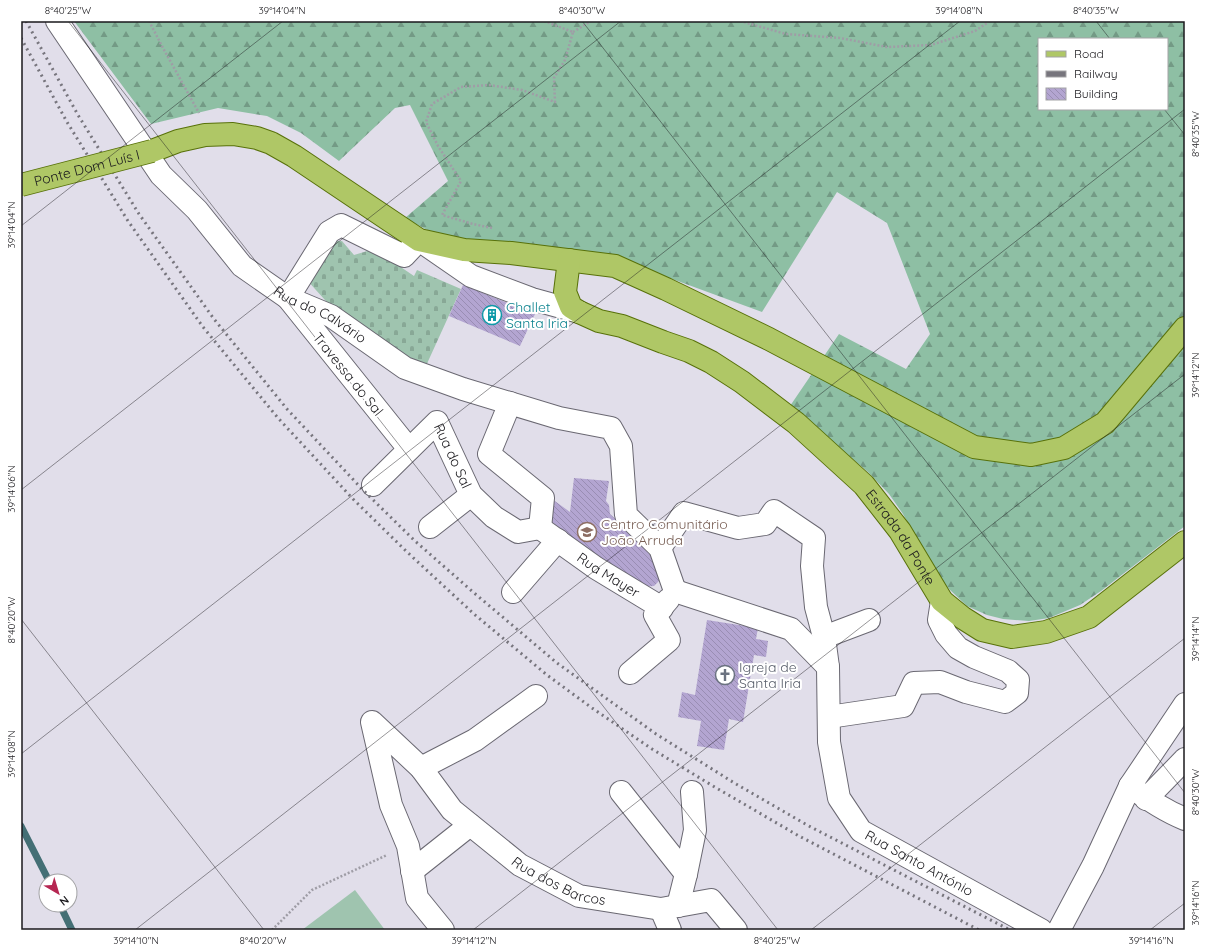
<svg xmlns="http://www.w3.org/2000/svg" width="1206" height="951" viewBox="0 0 1206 951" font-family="Quicksand,sans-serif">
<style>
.forest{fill:url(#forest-firs);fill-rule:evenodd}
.cemetery{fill:url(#cemetery-stones)}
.pitch{fill:#9fc4af}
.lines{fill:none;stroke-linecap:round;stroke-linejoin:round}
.stream{stroke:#446f75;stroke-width:7}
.building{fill:url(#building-back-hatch)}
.minor-casing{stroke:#6a6872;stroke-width:24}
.major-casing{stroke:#58710a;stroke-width:24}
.path{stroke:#9f9da6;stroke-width:2.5;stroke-dasharray:2 2;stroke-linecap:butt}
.minor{stroke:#fff;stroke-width:22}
.major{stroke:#afc766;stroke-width:22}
.rail{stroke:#77757d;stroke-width:3;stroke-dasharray:2 4;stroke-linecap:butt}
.major-bridge-casing{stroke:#58710a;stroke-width:24;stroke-linecap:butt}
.major-bridge{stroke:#afc766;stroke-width:22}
.ticks{fill:none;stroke:#1a191d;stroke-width:1;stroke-opacity:0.45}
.labels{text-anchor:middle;stroke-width:4;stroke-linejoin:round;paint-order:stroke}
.street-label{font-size:14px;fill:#1a191d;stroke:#fff}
.culture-label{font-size:14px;fill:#0d838f;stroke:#fff;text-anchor:start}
.education-label{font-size:14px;fill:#785e54;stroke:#fff;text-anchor:start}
.worship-label{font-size:14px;fill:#5b616d;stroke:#fff;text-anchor:start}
.neatline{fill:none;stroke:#1a191d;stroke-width:1.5}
.ticks-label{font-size:10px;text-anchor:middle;fill:#1a191d}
</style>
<defs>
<pattern id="forest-firs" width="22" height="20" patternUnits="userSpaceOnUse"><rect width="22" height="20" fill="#8ebfa4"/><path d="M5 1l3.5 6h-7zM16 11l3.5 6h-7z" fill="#739a85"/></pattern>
<pattern id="cemetery-stones" width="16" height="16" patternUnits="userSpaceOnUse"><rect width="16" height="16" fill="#9fc4af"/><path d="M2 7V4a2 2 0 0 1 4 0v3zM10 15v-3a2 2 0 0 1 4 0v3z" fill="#88a896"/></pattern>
<pattern id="building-back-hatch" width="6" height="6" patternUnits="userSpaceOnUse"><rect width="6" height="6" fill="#b3a5d1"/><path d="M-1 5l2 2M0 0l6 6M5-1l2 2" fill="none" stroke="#998db3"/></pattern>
</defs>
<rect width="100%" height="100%" fill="#e1deea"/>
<path class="forest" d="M74 21H1185V526L1101 591 1080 605 1049 618 1029 621 1003 619 987 615 967 606 949 589 930 564 903 514 889 494 868 472 790 406 839 334 906 369 930 334 887 223 837 192 762 312 675 280 542 248 444 239 405 218 448 181 410 105 395 108 339 161 301 133 267 116 218 108 151 124ZM1039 39H1167V109H1039Z"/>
<path class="cemetery" d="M335 241H342L354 255 374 249 414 276 417 270 461 289 425 368 343 320 306 279Z"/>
<path class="pitch" d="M355 890 385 930H302Z"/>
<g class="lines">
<path class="stream" d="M21 826 49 881
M60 905 72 930"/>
</g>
<path class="building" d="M463 285 535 314 520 346 449 316Z
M574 478 609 481 606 501 609 505 610 514 645 546 663 577 654 586 640 587 577 544 543 514 552 499 570 512Z
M707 620 758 628 756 639 768 641 766 657 754 655 743 722 729 719 724 750 697 746 701 721 678 717 682 692 695 695Z"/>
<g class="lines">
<defs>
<g id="minor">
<path id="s1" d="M57 21 161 175 197 210 242 266 288 298 331 316 405 368 463 389 559 418 611 428 621 446 626 515 660 548 675 591"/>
<path d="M510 403 489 454 543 498 540 528"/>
<path d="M409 449 288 298 329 232 341 225 404 256 419 240 471 276 532 299 579 312"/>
<path id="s2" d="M373 485 437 422 471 495 494 517 518 532 540 528"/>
<path d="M430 527 471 495"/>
<path id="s3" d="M540 528 596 568 662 608"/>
<path d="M660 548 684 513 738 528 765 524 774 511 814 538 812 566 816 607 824 637 828 667"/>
<path id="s4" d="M675 591 791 629 828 667 829 742 839 798 861 831 1041 930"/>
<path d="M513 592 558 540"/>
<path d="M824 637 869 620"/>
<path d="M630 673 669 640 655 615 668 600"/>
<path d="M829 717 903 706 914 683 940 682 966 692 1005 702 1017 693 1018 680 1008 671 974 657 958 648 946 634 939 620 942 601"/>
<path d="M421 768 475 740 536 696"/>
<path d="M1130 786C1147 799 1165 811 1185 819"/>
<path d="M621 792 686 874"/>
<path d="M1146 799 1185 759"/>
<path d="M412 871 470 825"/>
<path d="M678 906 686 874 695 830 692 792"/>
<path d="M661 909 670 930"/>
<path id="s5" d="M443 930 417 898 408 846 391 805 372 722 421 768 452 810 520 865 579 896 661 909 711 900 736 930"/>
<path d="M1059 930 1093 866 1130 786 1185 704"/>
</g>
<g id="major">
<path d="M152 151 178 141 205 135 233 134 257 138 271 143 294 156 419 240 464 250 511 253 615 266 666 289 769 339 974 447 1031 455 1064 448 1105 423 1185 328"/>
<path id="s6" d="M569 260 565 292 571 307 579 312 599 321 622 326 663 342 689 351 711 362 742 382 796 423 864 485 900 531 942 601 963 618 982 630 1012 637 1046 632 1089 617 1185 542"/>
</g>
</defs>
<use href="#minor" class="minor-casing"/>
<use href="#major" class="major-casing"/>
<path class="path" d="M149 21 163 48 199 113
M544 21 573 32
M740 21 786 34 840 38 887 47 931 45 975 31 990 21
M573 32 591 21
M492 228 473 224 442 215 461 181 438 146 426 122 432 104 461 87 489 85 522 90 555 102 554 78 565 60 573 32
M272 930 312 890 387 855"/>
<use href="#minor" class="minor"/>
<use href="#major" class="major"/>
<path class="rail" d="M26 21 78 115 139 214 214 319 287 409 363 490 415 541 473 592 557 663 656 734 736 784 807 825 1010 930
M21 38 67 122 128 221 203 327 278 418 353 499 406 551 474 614 547 675 592 708 652 749 713 786 799 836 979 930"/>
<defs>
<g id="major-bridge">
<path id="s7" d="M21 185 152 151"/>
</g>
</defs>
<use href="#major-bridge" class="major-bridge-casing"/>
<use href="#major-bridge" class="major-bridge"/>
</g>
<path class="ticks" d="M68 21 778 930M582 21 1185 793M1096 21 1110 39M1164 109 1185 135M21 226 283 21M21 490 621 21M21 619 264 930M21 754 960 21M135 930 1185 109M473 930 1185 374M811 930 1185 638M1150 930 1185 903"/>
<defs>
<symbol id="building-ring" viewBox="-11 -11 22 22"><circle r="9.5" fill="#fff" stroke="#0f9aa8" stroke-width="1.5"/><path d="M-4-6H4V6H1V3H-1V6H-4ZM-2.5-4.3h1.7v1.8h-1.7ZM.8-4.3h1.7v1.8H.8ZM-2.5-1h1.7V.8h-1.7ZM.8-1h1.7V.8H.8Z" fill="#0f9aa8"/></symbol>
<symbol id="school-ring" viewBox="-11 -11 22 22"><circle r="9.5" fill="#fff" stroke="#8d6e63" stroke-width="1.5"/><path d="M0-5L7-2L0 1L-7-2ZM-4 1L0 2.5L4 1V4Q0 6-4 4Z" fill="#8d6e63"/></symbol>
<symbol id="church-ring" viewBox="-11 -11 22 22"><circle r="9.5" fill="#fff" stroke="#6b7280" stroke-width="1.5"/><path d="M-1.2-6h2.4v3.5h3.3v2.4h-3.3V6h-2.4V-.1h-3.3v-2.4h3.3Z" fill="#6b7280"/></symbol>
</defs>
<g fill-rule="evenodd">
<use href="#building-ring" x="481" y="304" width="22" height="22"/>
<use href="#school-ring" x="576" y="521" width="22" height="22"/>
<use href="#church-ring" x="714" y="664" width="22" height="22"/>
</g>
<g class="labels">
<g class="street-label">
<text dy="5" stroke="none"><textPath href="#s7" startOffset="68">Ponte Dom Luís I</textPath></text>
<text dy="5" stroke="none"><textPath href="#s1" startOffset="400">Rua do Calvário</textPath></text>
<text transform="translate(348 374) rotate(51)" y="5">Travessa do Sal</text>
<text dy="5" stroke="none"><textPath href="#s2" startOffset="127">Rua do Sal</textPath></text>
<text dy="5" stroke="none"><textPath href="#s6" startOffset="460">Estrada da Ponte</textPath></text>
<text dy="5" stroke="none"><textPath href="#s3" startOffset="83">Rua Mayer</textPath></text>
<text dy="5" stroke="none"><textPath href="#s4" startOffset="413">Rua Santo António</textPath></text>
<text dy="5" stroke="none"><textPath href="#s5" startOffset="473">Rua dos Barcos</textPath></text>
</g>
<g class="culture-label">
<text x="506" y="312">Challet<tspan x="506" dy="16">Santa Iria</tspan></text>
</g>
<g class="education-label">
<text x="601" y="529">Centro Comunitário<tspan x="601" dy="16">João Arruda</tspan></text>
</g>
<g class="worship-label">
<text x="739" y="672">Igreja de<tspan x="739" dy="16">Santa Iria</tspan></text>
</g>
</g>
<rect width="1206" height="951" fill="none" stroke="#ffffff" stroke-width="44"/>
<rect x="1038" y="38" width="130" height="72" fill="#ffffff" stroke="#a3a3a5"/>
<rect x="1046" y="51" width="20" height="6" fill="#afc766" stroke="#a3a3a5"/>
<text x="1074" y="58" font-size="12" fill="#1a191d">Road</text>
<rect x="1046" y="71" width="20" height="6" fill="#77757d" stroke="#a3a3a5"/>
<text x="1074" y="78" font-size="12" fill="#1a191d">Railway</text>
<rect x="1046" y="88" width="20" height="12" fill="url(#building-back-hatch)" stroke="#a3a3a5"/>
<text x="1074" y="98" font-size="12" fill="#1a191d">Building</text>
<g transform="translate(58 893) rotate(142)"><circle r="19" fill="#ffffff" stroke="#a3a3a5"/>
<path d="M0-3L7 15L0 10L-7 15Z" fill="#b62652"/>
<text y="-6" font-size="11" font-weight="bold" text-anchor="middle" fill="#1a191d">N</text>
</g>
<rect x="22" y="22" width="1162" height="907" class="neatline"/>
<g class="ticks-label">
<text x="68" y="14">8°40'25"W</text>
<text x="282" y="14">39°14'04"N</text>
<text x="582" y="14">8°40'30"W</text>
<text x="959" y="14">39°14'08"N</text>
<text x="1096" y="14">8°40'35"W</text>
<text transform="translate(1195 134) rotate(-90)" y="4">8°40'35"W</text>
<text transform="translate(11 225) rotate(-90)" y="4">39°14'04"N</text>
<text transform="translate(1195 375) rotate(-90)" y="4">39°14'12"N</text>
<text transform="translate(11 489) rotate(-90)" y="4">39°14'06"N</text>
<text transform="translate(11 620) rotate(-90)" y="4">8°40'20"W</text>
<text transform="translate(1195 639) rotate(-90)" y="4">39°14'14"N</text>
<text transform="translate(11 754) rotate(-90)" y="4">39°14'08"N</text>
<text transform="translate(1195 792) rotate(-90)" y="4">8°40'30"W</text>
<text transform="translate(1195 903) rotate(-90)" y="4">39°14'16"N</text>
<text x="136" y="944">39°14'10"N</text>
<text x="263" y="944">8°40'20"W</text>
<text x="474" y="944">39°14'12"N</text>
<text x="777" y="944">8°40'25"W</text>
<text x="1151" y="944">39°14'16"N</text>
</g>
</svg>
